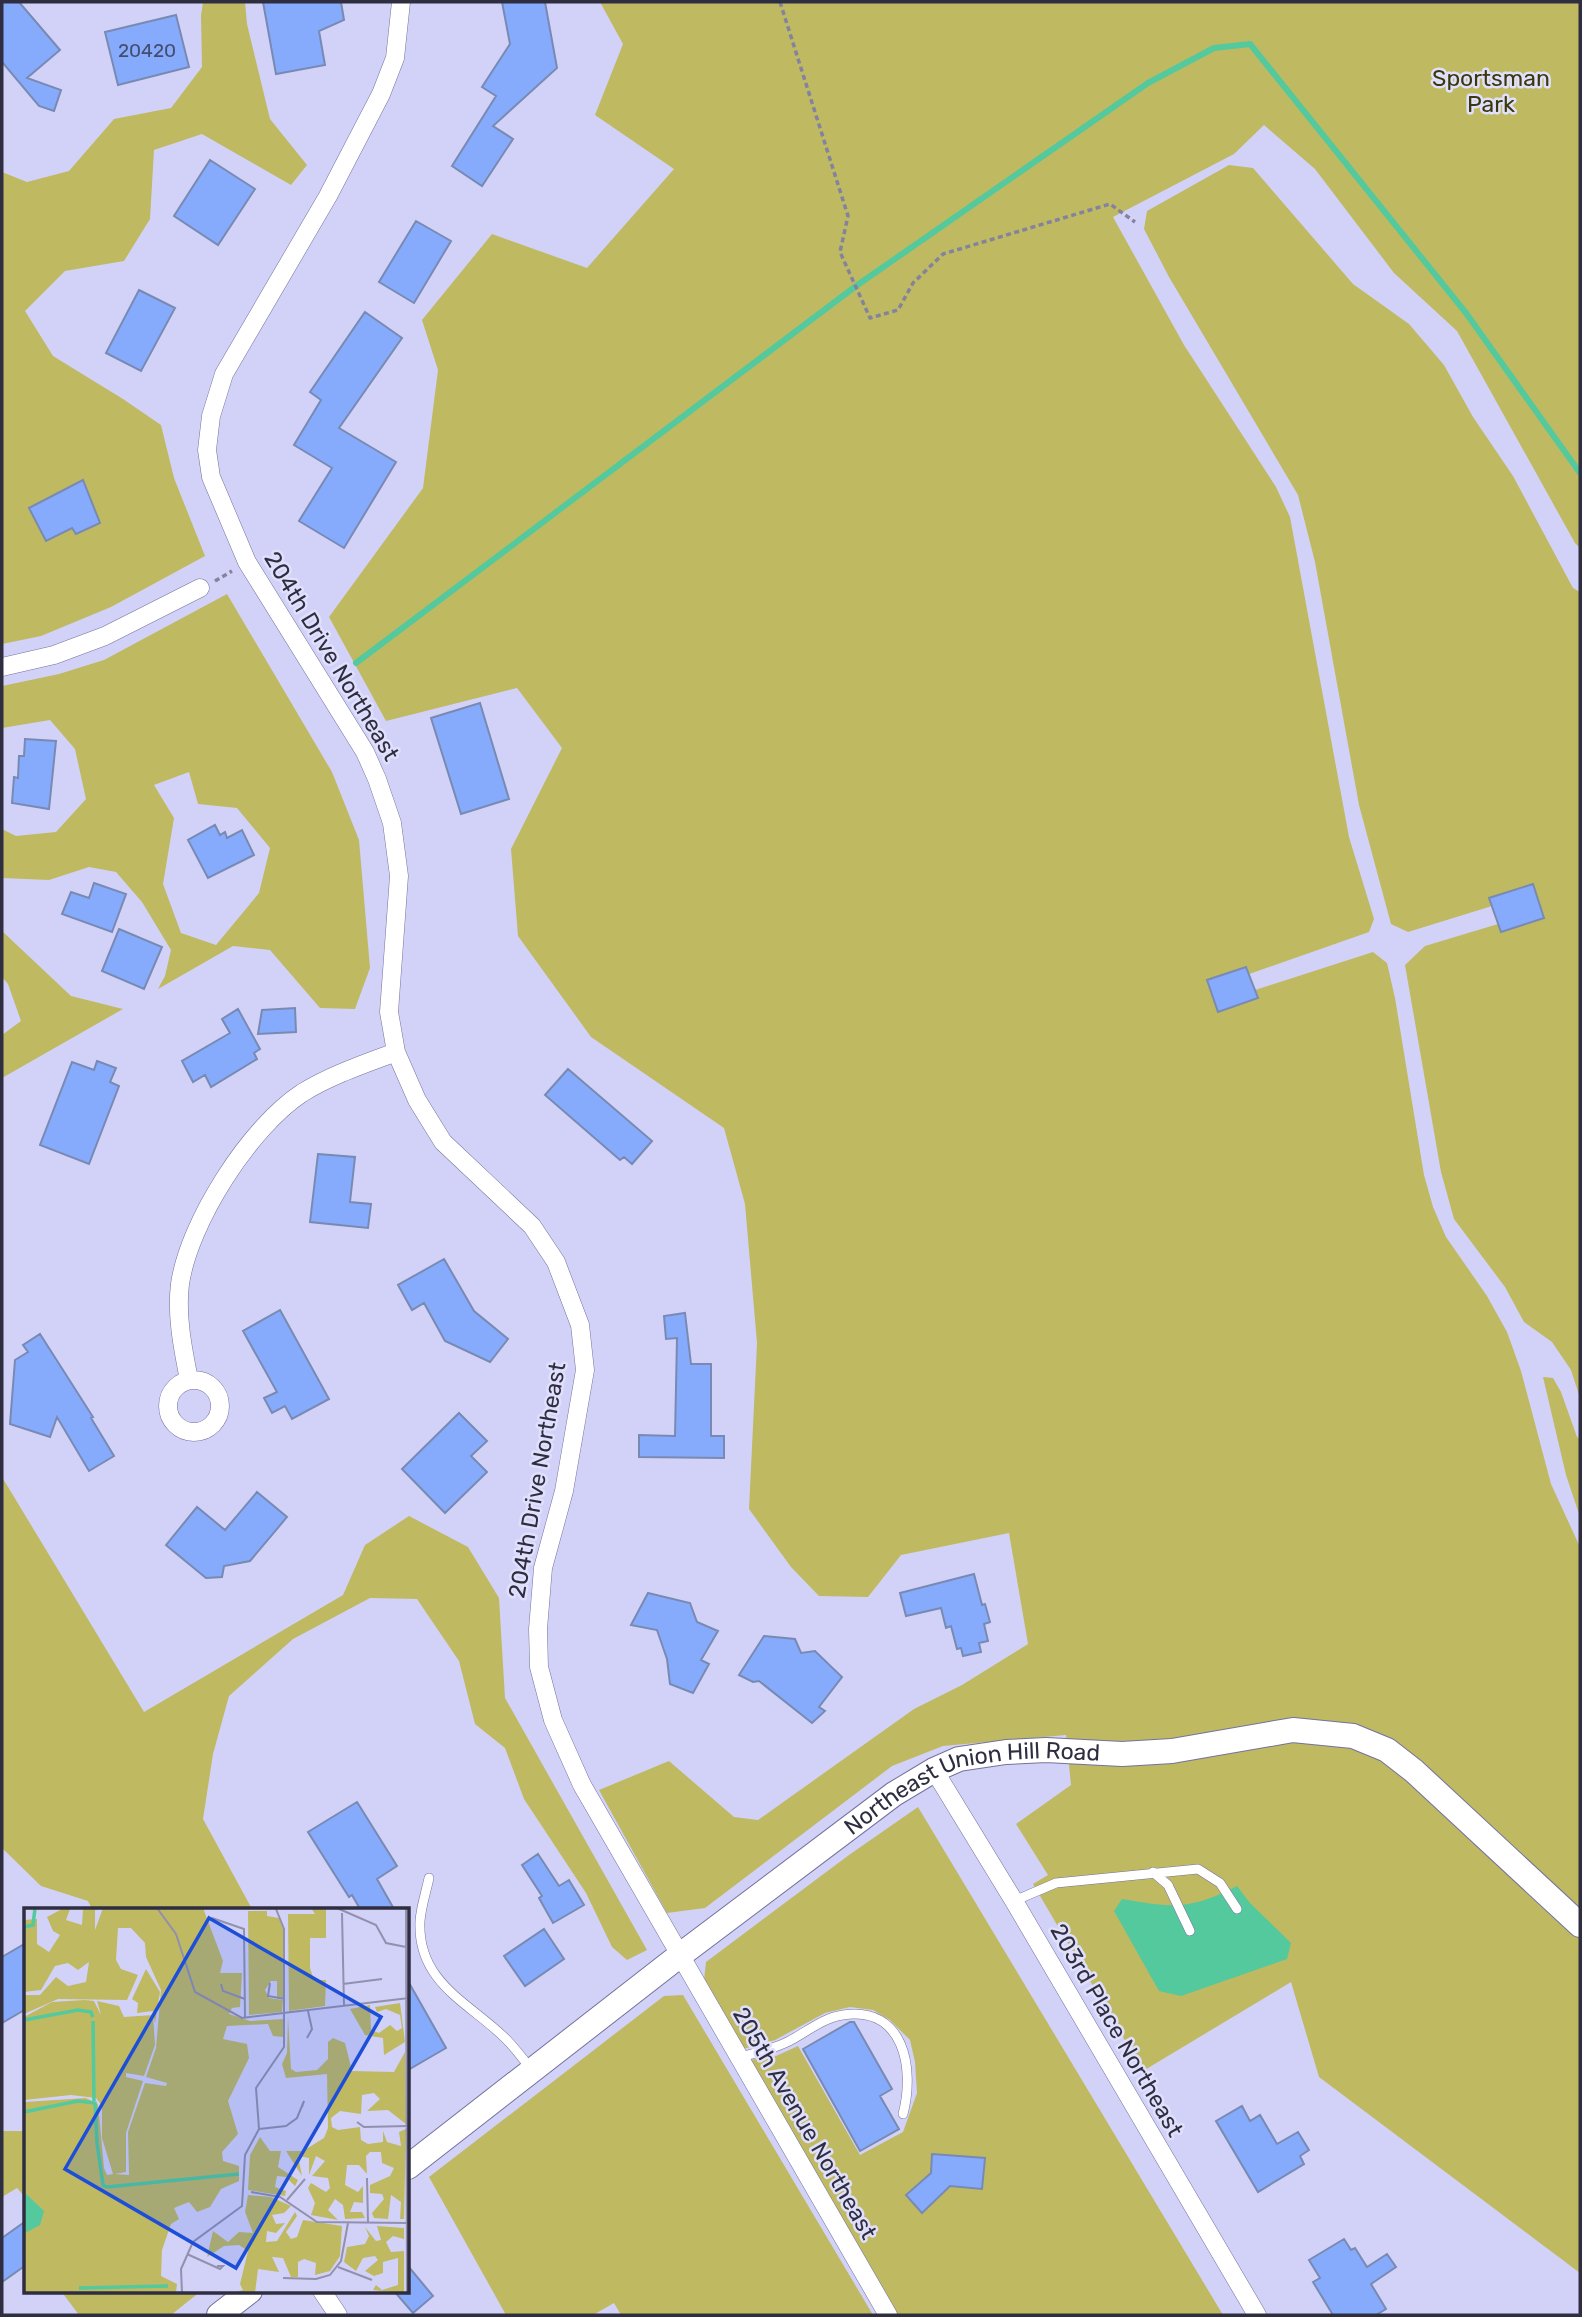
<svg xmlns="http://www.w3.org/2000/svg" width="1582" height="2317" viewBox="0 0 1582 2317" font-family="Rubik,sans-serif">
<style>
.green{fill:#bfb962;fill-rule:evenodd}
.water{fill:#53c99d}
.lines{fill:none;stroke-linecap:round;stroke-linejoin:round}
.stream{stroke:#53c99d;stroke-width:6}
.building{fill:#87abfc;stroke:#788ab3;stroke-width:2}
.lane-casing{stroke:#74729d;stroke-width:10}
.street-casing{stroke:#74729d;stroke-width:19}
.secondary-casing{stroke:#74729d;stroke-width:26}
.path{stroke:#83839f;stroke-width:3.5;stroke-dasharray:5 3.5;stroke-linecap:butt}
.lane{stroke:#fff;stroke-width:9}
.street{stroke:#fff;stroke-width:18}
.secondary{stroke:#fff;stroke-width:24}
.labels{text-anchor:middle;stroke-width:5;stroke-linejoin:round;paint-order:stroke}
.number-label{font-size:19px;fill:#454d6f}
.park-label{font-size:23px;fill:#3a370a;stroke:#e0e0fd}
.street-label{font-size:23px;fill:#2f2e40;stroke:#e0e0fd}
.inset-river{fill:none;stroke:#53c99d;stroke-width:3.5}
.inset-road{fill:none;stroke:#9190ae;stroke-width:2}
.view{fill:#1d4ed8;fill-opacity:0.15;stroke:#1d4ed8;stroke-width:3.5}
.inset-edge{fill:none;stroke:#2f2e40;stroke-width:3.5}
</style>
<rect width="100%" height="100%" fill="#d2d2f8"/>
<path class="green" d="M203 2H245L247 24 270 119 307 165 291 185 202 134 154 150 150 219 124 261 65 271 25 311 53 356 123 399 161 425 174 478 205 556 111 607 41 636 2 644V172L27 182 69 171 114 119 171 108 202 67 201 16Z
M600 2H1580V548L1575 543 1457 331 1394 273 1315 169 1264 125 1234 154 1113 217 1184 345 1276 487 1290 517 1349 837 1374 919 1369 932 1249 974 1246 967 1208 980 1255 990 1373 952 1387 963 1395 998 1424 1175 1433 1207 1446 1237 1487 1296 1507 1332 1521 1371 1551 1484 1580 1547V2273L1319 2077 1291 1982 1143 2071 1033 1884 1048 1875 1016 1824 1071 1785 1066 1735 943 1746 892 1766 705 1908 667 1913 599 1790 669 1761 734 1817 758 1820 914 1709 962 1685 1028 1644 1009 1533 901 1555 868 1597 819 1596 791 1567 749 1509 757 1343 745 1204 724 1128 591 1037 518 936 511 849 562 748 517 688 386 721 329 617 423 488 438 370 422 320 492 234 587 268 674 169 595 115 623 44Z
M1229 165 1253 168 1353 284 1409 324 1444 365 1473 417 1513 476 1573 588 1580 592V1398L1571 1370 1552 1342 1524 1322 1505 1287 1454 1219 1441 1172 1405 965 1425 946 1498 924 1501 932 1533 884 1490 898 1492 906 1408 932 1391 924 1359 805 1315 562 1298 495 1169 277 1144 229 1147 211Z
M227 594 332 772 359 840 370 968 355 1009 320 1008 270 950 233 946 158 989 165 976 171 950 142 902 116 872 89 867 49 880 2 878V829L16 836 56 832 86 799 75 749 50 720 2 728V686L59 674 104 660ZM189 772 198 804 237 808 270 848 259 893 216 945 181 933 163 884 174 818 154 785Z
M2 931 71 996 123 1009 2 1078V1035L21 1021 8 984 2 977Z
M1543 1377 1553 1378 1561 1392 1577 1437 1580 1439V1517L1566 1475Z
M2 1477 144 1712 343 1595 365 1545 409 1516 468 1547 499 1598 505 1698 647 1950 627 1960 612 1947 586 1893 524 1799 505 1748 475 1724 459 1661 417 1599 370 1598 293 1639 229 1696 213 1754 203 1819 252 1909H92L88 1901 41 1886 2 1848Z
M918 1807 1223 2315H897L750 2060 776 2056 798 2046 860 2155 903 2132 917 2093 915 2062 910 2040 890 2020 873 2010 850 2007 825 2013 775 2040 743 2049 704 1980 706 1962 849 1855Z
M683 1995 873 2315H621L614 2303 593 2315H506L429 2177 664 1996Z
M2 2131H26V2198L17 2188 2 2197Z
M61 2291H201L171 2315H79Z"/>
<path class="water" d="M1237 1886 1250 1903 1291 1943 1287 1959 1181 1996 1159 1991 1114 1911 1122 1899C1173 1908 1190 1910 1237 1886Z"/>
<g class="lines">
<path class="stream" d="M356 663 856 286 1148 83 1214 48 1250 44 1466 313 1580 473"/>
</g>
<path class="building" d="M2 2H19L60 50 27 78 61 90 54 111 39 106 2 62Z
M263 2H341L344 20 319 31 325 65 276 74Z
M502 2H545L557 68 493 126 513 139 482 186 452 166 496 96 482 87 510 44Z
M176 15 189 67 118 85 105 32Z
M210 160 255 189 218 245 174 216Z
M416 221 451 241 414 303 379 282Z
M139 290 175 308 141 371 106 353Z
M365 312 402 338 339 428 396 462 344 548 299 521 332 468 294 445 321 400 310 392Z
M83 480 100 523 76 534 72 528 46 541 29 508Z
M480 703 509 799 461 814 431 718Z
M25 739 56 741 49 809 12 803 14 777 18 778 19 756H24Z
M215 825 220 835 225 832 227 838 242 830 254 855 208 878 188 840Z
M94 883 126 894 112 932 62 914 71 892 89 898Z
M1533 884 1544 918 1501 932 1489 898Z
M119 929 162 947 144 989 102 971Z
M1246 967 1258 998 1218 1012 1207 980Z
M295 1008 296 1032 258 1034 262 1010Z
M238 1009 260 1049 254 1053 257 1059 211 1087 205 1075 193 1082 182 1061 230 1033 222 1019Z
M97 1061 116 1068 110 1082 119 1086 89 1164 40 1145 72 1062 94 1070Z
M568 1069 652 1141 632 1164 624 1157 620 1160 545 1095Z
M318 1154 355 1157 350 1202 371 1204 368 1228 310 1222Z
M444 1259 474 1311 508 1339 490 1362 445 1341 424 1303 412 1310 398 1285Z
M280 1310 329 1399 292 1419 285 1406 272 1413 264 1398 277 1392 243 1331Z
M685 1313 691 1364H711V1436H724V1458L639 1457V1435L675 1436 677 1338 666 1339 664 1316Z
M40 1334 93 1417 91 1418 114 1456 89 1471 57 1417 50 1437 10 1424 15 1360 28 1352 23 1345Z
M459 1413 487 1441 471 1456 487 1472 445 1513 402 1469Z
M257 1492 287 1517 250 1561 224 1566 222 1577 206 1578 166 1545 197 1507 225 1530Z
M974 1574 982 1605 985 1604 990 1622 984 1624 988 1641 979 1643 981 1652 963 1656 961 1648 957 1649 951 1626 946 1628 941 1608 906 1616 900 1593Z
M648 1593 690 1603 697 1622 718 1631 701 1660 709 1664 693 1693 670 1684 667 1659 657 1630 631 1625Z
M764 1636 795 1639 801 1653 815 1651 842 1677 819 1707 825 1711 812 1723 759 1681 753 1682 739 1675Z
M357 1802 397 1866 377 1879 394 1909H360L352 1895 349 1897 308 1832Z
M538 1854 559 1886 569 1880 584 1905 553 1923 539 1898 542 1896 522 1865Z
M544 1929 564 1959 525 1986 504 1956Z
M26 1943V2009L2 2023V1957Z
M408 1981 446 2048 408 2070Z
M850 2022H854L892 2089 880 2096 899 2129 860 2151 803 2049Z
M1242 2106 1250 2121 1260 2115 1277 2144 1298 2132 1309 2150 1300 2156 1304 2164 1258 2192 1216 2121Z
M932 2154 985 2158 982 2189 950 2186 922 2213 906 2195 931 2173Z
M26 2221V2265L2 2282V2238Z
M1344 2239 1351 2250 1355 2248 1367 2267 1387 2254 1396 2267 1371 2284 1386 2309 1376 2315H1333L1313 2282 1320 2278 1309 2260Z
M408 2266 433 2296 413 2313 394 2291H408Z"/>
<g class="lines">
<defs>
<path id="lane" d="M1153 1872 1168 1885 1190 1931
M429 1878C426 1892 421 1907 420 1921 417 1983 470 2003 506 2039 515 2048 523 2059 531 2069
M1014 1901 1056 1883 1198 1869 1220 1883 1237 1909
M738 2058C753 2053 770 2050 785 2043 805 2034 821 2018 843 2015 904 2006 915 2068 903 2114"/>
<path id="street" d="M401 2 395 58 381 94 328 196 224 374 211 416 207 450 211 477 247 562 365 752 377 779 392 823 399 876 389 1012 396 1052 417 1100 443 1142 532 1226 556 1262 580 1325 585 1370 564 1491 543 1568 538 1629 539 1667 553 1720 582 1785 888 2315
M2 667 54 655 105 636 200 588
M189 1380C183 1349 176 1316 180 1284 189 1222 250 1127 302 1093 331 1075 364 1064 396 1052
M168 1406a26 26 0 1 1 52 0a26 26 0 1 1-52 0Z
M934 1770 1014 1901 1257 2315
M322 2291 338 2315"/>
<g id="secondary">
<path id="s1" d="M408 2167 679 1956 894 1794 934 1770 959 1759 1006 1752 1046 1750 1122 1754 1172 1751 1293 1730 1353 1736 1387 1750 1414 1771 1580 1925"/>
<path d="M219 2315 250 2291"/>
</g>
</defs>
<use href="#lane" class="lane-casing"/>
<use href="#street" class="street-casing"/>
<use href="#secondary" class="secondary-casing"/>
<path class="path" d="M780 2 848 216 840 252 870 318 898 310 913 283 943 254 1110 204 1135 222
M215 581 232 571"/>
<use href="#lane" class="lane"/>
<use href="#street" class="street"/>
<use href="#secondary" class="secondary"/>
</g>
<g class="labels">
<g class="number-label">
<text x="147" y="57">20420</text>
</g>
<g class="park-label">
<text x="1491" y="86">Sportsman<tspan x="1491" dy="26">Park</tspan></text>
</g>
<g class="street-label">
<text transform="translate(332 656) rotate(59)" y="8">204th Drive Northeast</text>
<text transform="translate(537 1480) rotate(-80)" y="8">204th Drive Northeast</text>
<text dy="8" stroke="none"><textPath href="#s1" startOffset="691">Northeast Union Hill Road</textPath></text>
<text transform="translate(1117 2030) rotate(60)" y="8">203rd Place Northeast</text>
<text transform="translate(805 2123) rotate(60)" y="8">205th Avenue Northeast</text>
</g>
</g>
<g transform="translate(24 1908)">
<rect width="385" height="385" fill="#d2d2f8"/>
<path d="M40 0 46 1 42 12 58 17 59 0H77L71 2V22L79 0H179L199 53 196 65H218L216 99 208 100 205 106 226 113 259 111V129L249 128 244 116 203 118 199 131 223 136 225 150 204 193 214 226 198 244 199 253 215 258V273L197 281 186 299 173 304 165 294 150 300 155 311 147 316 138 342 137 368 153 376 152 384 0 385 1 194 62 190 74 196 80 260 83 267 89 266 78 230V198L72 190 47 187 0 192V109L28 94 61 92 70 93 77 107 73 93 95 98 100 109 129 107 131 137 120 168 102 165V169L119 173 102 225V264L91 266 105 267 104 224 121 175 142 178 143 175 122 169 132 140 137 82 122 49 121 35 107 20H94L92 52 97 61 114 67 103 92 34 91 0 106V87H16L32 69 44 78 62 74 65 54 54 62 44 55 31 58 17 82 0 84V12L13 11V36L25 44 36 27 29 23 23 9ZM287 0 302 1V30H286V60L290 72H302L301 98 265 103 264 6H291ZM224 3H243V8L255 10 259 21V90L253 89V73H247L241 82 245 90 259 92 258 104 225 107ZM122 61 136 84 131 115 129 103 113 105 114 95 108 91ZM376 95 381 134 360 147 359 130 341 127 326 101 346 97 347 122 355 125 366 117 373 123 378 120 376 107 362 101 353 104 351 99ZM264 109 267 161 272 164 293 162 304 151V134L309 130 321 135 328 163 370 164 381 144 382 216 364 202 343 203 356 191 350 185 338 187 337 206 316 203 307 210 308 219 314 222 336 219 337 232 344 236 359 234V223L363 234 377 238 375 224 382 221 380 311H376L377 294 367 287 364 311 350 310 348 305 360 291 358 286 346 285V277L366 268 370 260 358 255 357 244H346L342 248 343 266 335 257H323L321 277 334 284 339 278V295L330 294 326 304H338L341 310 321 311 319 297 311 291 304 302 314 312 287 307 291 295 284 280 287 275 302 284 306 280 304 270 288 268 301 253 292 248 285 267V250L274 248 278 268 262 243H279L300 230 304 220 303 166 262 170 258 156 263 145ZM236 229 246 243H257L254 259 274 272 271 278 262 269 253 268 251 279 262 283 261 288 224 282 226 247ZM224 287 247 289 267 298 260 305 248 307 252 316 261 315 252 325 243 323 242 334 253 333 271 304 273 308 262 324 267 331 273 329 279 312 318 318 316 348 306 363 291 367 292 355 280 351 274 354V369H267L259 350 248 349 255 364 234 361 231 385H207L219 382 216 376 224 343 215 337 200 338 183 349 189 323 204 334 215 324 229 325 221 304ZM353 318 380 320V331L369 328 362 334 367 344 380 343V385L349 382 352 377 358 382 374 377V350L359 354V365L350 368 341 363 354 352 351 348 339 350 332 363 320 354 323 339 341 336 345 328 341 319 352 333 357 332Z" fill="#bfb962"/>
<path d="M0 284 20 303 16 317 1 325Z" fill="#53c99d"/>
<path class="inset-river" d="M0 19 9 17 11 0M0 112 54 102 67 104 69 109M69 113 70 193M0 204 54 193 71 195 73 235 79 277 83 279 215 266M55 380 144 378"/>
<path class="inset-road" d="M133 0 152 26 171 84 218 110 385 90M313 0 352 17 362 35 382 39M382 0 383 385M318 5 320 98M188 10 220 21 221 110M246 75 244 88 261 91M197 76 199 83 221 91M319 76 358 71M283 130 288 121 284 103M333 214 340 219 384 218M235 221 262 218 273 210 280 193 278 199M343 270 344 315M227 284 256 289 293 314 384 315M263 292 281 271M163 346 196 361 199 358H193M314 359 348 372M259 370 292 371 306 367 317 353 324 315M158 385 157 361 169 334 218 298 221 247 235 221 232 180 260 139V21L252 1"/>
<path class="view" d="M185 10 357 109 212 360 41 261Z"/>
<rect width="385" height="385" class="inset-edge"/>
</g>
<rect width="1582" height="2317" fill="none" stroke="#2f2e40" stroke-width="7"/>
</svg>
